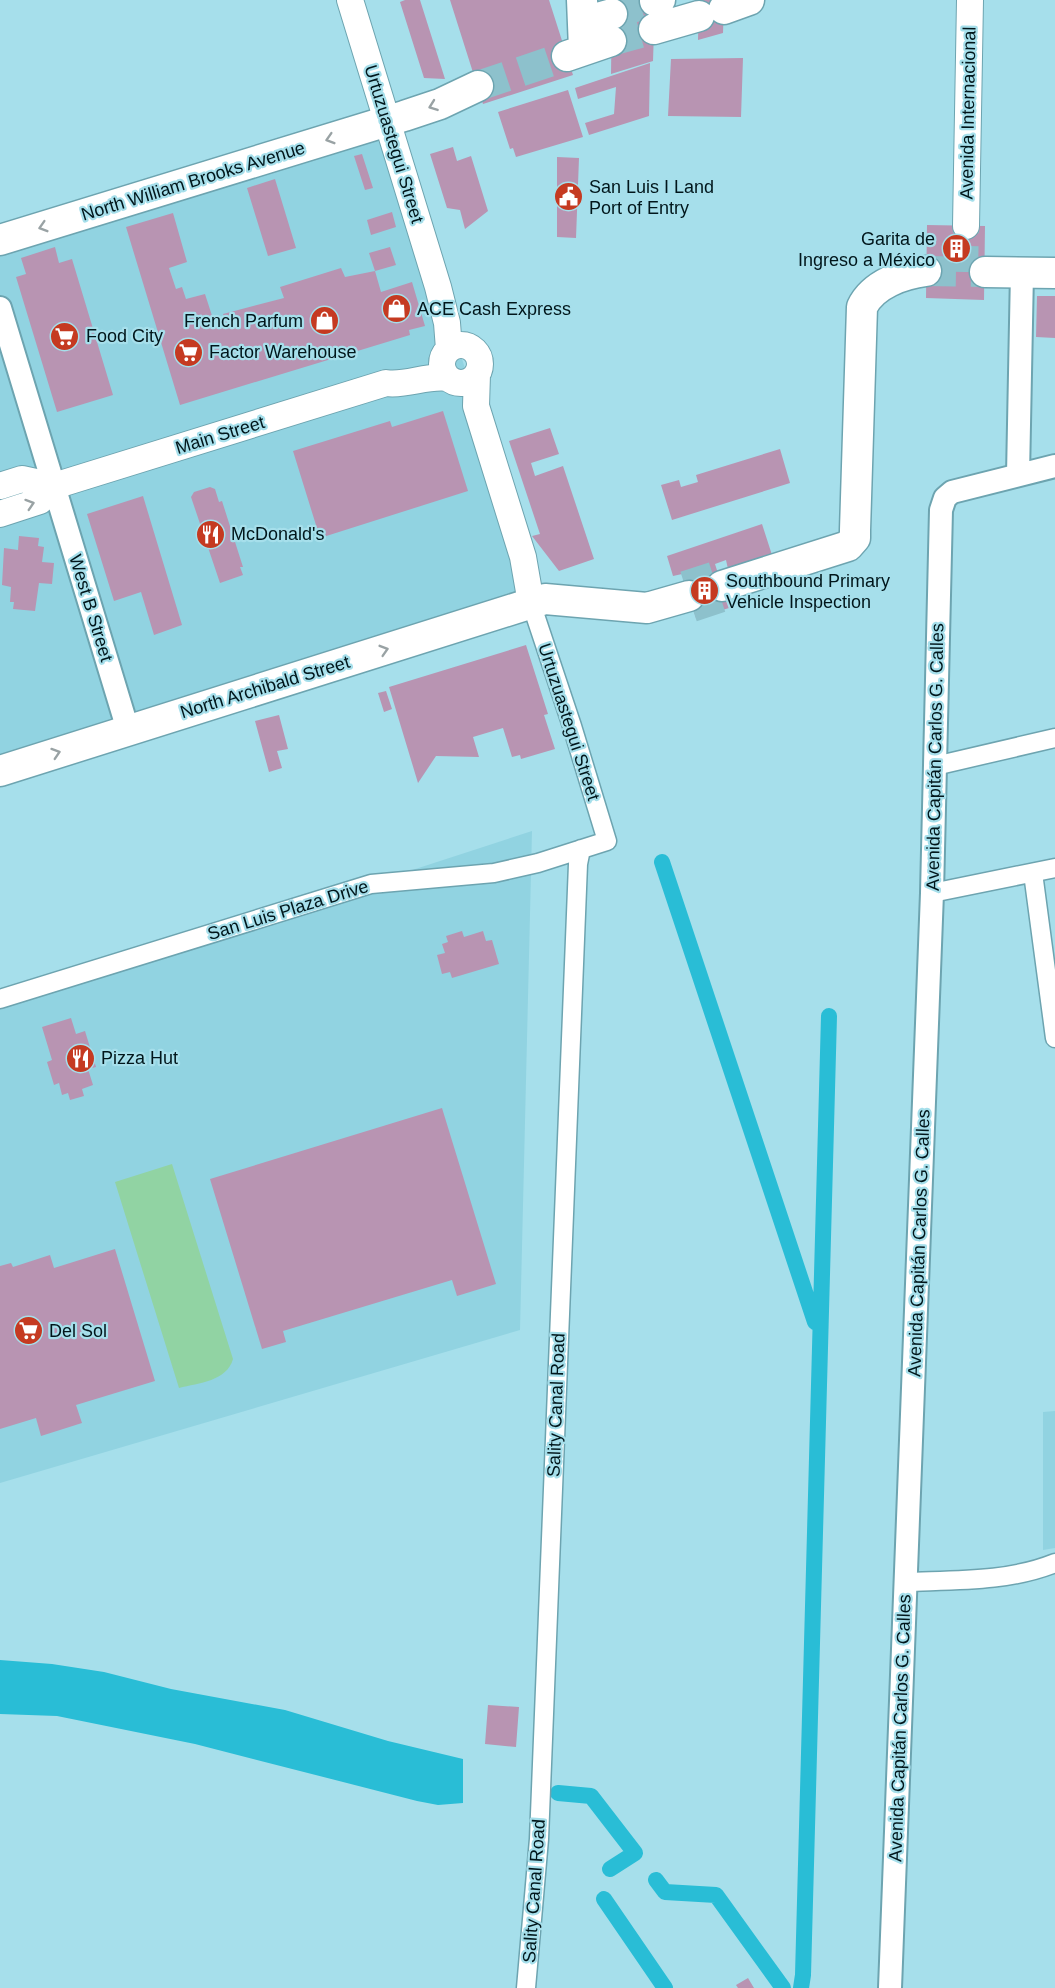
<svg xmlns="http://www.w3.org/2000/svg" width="1055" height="1988" viewBox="0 0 1055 1988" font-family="Arial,sans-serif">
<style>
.built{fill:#91d3e1}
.green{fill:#91d3a3}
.water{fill:#29bdd6}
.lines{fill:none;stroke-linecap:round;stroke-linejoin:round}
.canal{stroke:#29bdd6;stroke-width:16}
.building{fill:#b894b2}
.secondary-tunnel{stroke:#8dc1cc;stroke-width:26;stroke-dasharray:26 13;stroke-linecap:butt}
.trunk-tunnel{stroke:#8dc1cc;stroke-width:30;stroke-dasharray:30 15;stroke-linecap:butt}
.minor-casing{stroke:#6da4b0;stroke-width:21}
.tertiary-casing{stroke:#6da4b0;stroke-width:26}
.secondary-casing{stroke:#6da4b0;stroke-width:28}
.trunk-casing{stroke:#6da4b0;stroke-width:33}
.minor{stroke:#fff;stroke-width:18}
.tertiary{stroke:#fff;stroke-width:22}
.secondary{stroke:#fff;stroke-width:26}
.trunk{stroke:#fff;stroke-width:30}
.oneway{stroke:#99a2a4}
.labels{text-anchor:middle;stroke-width:4.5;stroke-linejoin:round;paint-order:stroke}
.street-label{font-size:18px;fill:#01161b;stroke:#a6dfeb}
.poi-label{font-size:18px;fill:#01161b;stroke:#a6dfeb;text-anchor:start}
</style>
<rect width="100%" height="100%" fill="#a6dfeb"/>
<path class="built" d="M386 122 463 362 535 601 0 773V240Z
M532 831 520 1330 0 1483V1004Z
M1055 1411V1548L1043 1550V1412Z"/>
<path class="green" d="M172 1164 233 1359C227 1381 199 1383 179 1388L115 1182Z"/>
<path class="water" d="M0 1660 52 1664 104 1672 171 1689 285 1710 388 1741 463 1759V1803L438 1805 417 1801 195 1744 57 1716 0 1714Z"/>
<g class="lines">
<path class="canal" d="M662 862 815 1322
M558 1793 591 1796 635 1853 610 1869
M656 1880 665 1892 716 1895 783 1988
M604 1899 665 1988
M801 1988 803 1975 829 1016"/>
</g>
<path class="building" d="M405 0H420L445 79 424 78 400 2Z
M450 0H549L573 75 483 104Z
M612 0H655L653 61 611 74Z
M699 0H724L723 33 698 40Z
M743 58 741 117 668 116 671 59Z
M650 63 649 116 589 135 585 123 614 114 616 87 578 99 575 88Z
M568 90 583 137 516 157 513 148 510 149 498 112Z
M453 147 457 161 471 156 488 211 465 229 460 210 447 208 430 154Z
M362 154 373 188 365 190 354 156Z
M557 157 579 158 576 238 557 237Z
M275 179 296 248 268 256 247 188Z
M392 212 396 227 371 235 367 220Z
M173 213 187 262 169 268 176 289 182 287 186 299 205 294 215 325 225 321 223 314 284 298 280 287 341 268 345 277 375 271 369 253 390 247 396 265 375 271 381 292 412 282 425 326 409 330 410 335 180 405 126 227Z
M927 225 985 226 984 300 926 298Z
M55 247 59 263 72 259 113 395 57 412 16 277 26 274 21 258Z
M1037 296H1055V338L1036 337Z
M443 411 468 491 320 538 293 451 390 421 392 427Z
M550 428 559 454 531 463 535 476 563 466 594 559 559 571 532 536 540 534 509 441Z
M780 449 790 483 672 520 661 485 679 480 681 487 698 482 696 475Z
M210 487 215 489 219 502 222 501 243 567H240L243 575 220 583 191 497 194 492Z
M143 496 182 625 154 635 141 592 114 601 87 514Z
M762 524 772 555 728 569 726 560 715 564 729 608 696 618 682 574 673 576 667 556Z
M19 536 39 538 38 546 44 547 42 562 54 563 52 584 39 583 35 611 13 609 14 602H10L11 587 2 585 4 548 18 550Z
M526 645 548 714 544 715 555 749 521 759 520 755 512 757 503 728 473 737 479 757 436 756 418 783 389 687Z
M386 691 392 709 384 712 378 693Z
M279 715 288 749 277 751 282 768 269 772 255 721Z
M462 931 464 937 483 931 486 941 492 940 499 964 452 978 450 972 442 974 437 955 445 953 442 944 448 942 446 936Z
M71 1018 76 1034 85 1031 96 1067 88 1069 93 1085 82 1089 84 1096 70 1100 68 1093 62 1095 59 1083 54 1085 47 1062 52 1060 42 1027Z
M442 1108 496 1284 457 1296 452 1280 283 1331 286 1342 262 1349 210 1179Z
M115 1249 155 1381 76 1405 82 1423 41 1436 36 1418 0 1429V1266L11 1263 13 1267 50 1255 54 1268Z
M488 1705 519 1707 516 1747 485 1744Z
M748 1978 754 1988H738L736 1985Z"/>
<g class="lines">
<path class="secondary-tunnel" d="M965 272 966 226"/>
<path class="trunk-tunnel" d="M612 14 655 1
M611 41 654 29
M478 86 567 56
M926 271 985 272
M685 586 719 575
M692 607 725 596"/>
<defs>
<path id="minor" d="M935 766 1055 738
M1033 873 1055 1038
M932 893 1055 868
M0 999 371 884 494 873 538 863 607 841 572 726 531 603
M906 1582C956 1580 1008 1582 1055 1563
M526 1988 539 1839 578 864 581 849"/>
<path id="tertiary" d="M0 308 128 730
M1018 475 1022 272
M890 1988 932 893 941 510 945 498 952 492 1055 466"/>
<path id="secondary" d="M350 0 438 287 447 323 449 349
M966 226 970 0
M442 364a19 19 0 1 1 38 0a19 19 0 1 1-38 0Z
M477 374 476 406 523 557 531 603
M0 486 22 479 54 486
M0 514 40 501 54 486 386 383C407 386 426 375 448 378"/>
<path id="trunk" d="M582 0 584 49
M655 1 660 0
M724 9 749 0
M583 22 612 14
M654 29 699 16
M567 56 611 41
M0 240 404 116 440 104 478 86
M985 272 1055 273
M722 586 848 546 855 538V530L862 307C873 284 903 274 926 271
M0 771 545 599 647 608 689 596"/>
</defs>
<use href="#minor" class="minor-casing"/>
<use href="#tertiary" class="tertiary-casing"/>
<use href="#secondary" class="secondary-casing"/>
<use href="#trunk" class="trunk-casing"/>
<use href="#minor" class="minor"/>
<use href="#tertiary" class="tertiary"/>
<use href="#secondary" class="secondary"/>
<use href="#trunk" class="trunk"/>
</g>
<defs><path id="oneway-chevron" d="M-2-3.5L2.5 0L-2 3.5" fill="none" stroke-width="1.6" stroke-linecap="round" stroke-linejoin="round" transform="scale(1.5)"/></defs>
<g class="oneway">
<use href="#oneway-chevron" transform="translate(433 106) rotate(160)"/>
<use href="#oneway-chevron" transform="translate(330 139) rotate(163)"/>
<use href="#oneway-chevron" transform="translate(43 227) rotate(163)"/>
<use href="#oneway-chevron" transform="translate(30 504) rotate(-18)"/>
<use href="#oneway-chevron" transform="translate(384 650) rotate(-17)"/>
<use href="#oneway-chevron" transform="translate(56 753) rotate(-18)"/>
</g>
<defs>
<symbol id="civic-disc" viewBox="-11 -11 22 22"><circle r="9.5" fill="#c53a21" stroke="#a6dfeb"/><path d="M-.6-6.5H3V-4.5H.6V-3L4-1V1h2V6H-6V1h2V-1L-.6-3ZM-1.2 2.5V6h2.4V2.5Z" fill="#fff"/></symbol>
<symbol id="building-disc" viewBox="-11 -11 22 22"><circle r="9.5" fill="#c53a21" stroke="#a6dfeb"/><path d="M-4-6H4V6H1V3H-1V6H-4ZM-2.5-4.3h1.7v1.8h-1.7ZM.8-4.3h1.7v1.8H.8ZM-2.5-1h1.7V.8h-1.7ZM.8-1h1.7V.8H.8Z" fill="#fff"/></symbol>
<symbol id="shop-disc" viewBox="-11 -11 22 22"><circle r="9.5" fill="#c53a21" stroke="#a6dfeb"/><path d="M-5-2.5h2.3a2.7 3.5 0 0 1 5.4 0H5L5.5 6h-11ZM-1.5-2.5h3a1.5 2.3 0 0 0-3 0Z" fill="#fff"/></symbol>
<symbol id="supermarket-disc" viewBox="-11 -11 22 22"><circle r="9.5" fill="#c53a21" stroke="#a6dfeb"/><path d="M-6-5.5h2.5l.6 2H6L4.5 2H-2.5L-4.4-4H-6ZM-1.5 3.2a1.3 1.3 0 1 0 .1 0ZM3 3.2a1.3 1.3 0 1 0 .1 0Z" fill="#fff"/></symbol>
<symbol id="restaurant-disc" viewBox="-11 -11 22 22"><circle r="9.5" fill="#c53a21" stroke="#a6dfeb"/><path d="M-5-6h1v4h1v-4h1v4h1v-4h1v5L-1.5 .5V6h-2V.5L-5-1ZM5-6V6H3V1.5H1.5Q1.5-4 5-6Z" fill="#fff"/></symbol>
</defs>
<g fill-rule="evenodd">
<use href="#civic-disc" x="552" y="180" width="33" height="33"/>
<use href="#building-disc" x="940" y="232" width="33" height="33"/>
<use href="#shop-disc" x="380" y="292" width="33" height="33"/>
<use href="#shop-disc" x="308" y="304" width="33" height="33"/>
<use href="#supermarket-disc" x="48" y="320" width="33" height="33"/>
<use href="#supermarket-disc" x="172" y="336" width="33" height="33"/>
<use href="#restaurant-disc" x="194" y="518" width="33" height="33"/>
<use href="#building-disc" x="688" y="574" width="33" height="33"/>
<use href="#restaurant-disc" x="64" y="1042" width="33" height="33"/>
<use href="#supermarket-disc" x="12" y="1314" width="33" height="33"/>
</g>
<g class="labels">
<g class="street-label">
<text transform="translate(968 113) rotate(-89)" y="6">Avenida Internacional</text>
<text transform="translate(394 144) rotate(73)" y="6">Urtuzuastegui Street</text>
<text transform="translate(193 181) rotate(-17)" y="6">North William Brooks Avenue</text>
<text transform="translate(220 435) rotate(-17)" y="6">Main Street</text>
<text transform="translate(91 608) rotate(73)" y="6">West B Street</text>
<text transform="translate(265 687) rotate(-17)" y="6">North Archibald Street</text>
<text transform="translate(569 722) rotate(72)" y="6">Urtuzuastegui Street</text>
<text transform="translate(935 757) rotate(-89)" y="6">Avenida Capitán Carlos G. Calles</text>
<text transform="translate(288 910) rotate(-17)" y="6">San Luis Plaza Drive</text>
<text transform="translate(919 1243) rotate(-88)" y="6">Avenida Capitán Carlos G. Calles</text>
<text transform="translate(556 1405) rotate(-88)" y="6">Sality Canal Road</text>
<text transform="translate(900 1728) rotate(-88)" y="6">Avenida Capitán Carlos G. Calles</text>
<text transform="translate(534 1891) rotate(-86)" y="6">Sality Canal Road</text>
</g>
<g class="poi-label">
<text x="589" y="193">San Luis I Land<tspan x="589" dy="21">Port of Entry</tspan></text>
<text x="935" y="245" text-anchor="end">Garita de<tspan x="935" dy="21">Ingreso a México</tspan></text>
<text x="417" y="315">ACE Cash Express</text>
<text x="303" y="327" text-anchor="end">French Parfum</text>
<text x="86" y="342">Food City</text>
<text x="209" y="358">Factor Warehouse</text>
<text x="231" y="540">McDonald's</text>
<text x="726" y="587">Southbound Primary<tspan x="726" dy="21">Vehicle Inspection</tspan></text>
<text x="101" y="1064">Pizza Hut</text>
<text x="49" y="1337">Del Sol</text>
</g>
</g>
</svg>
